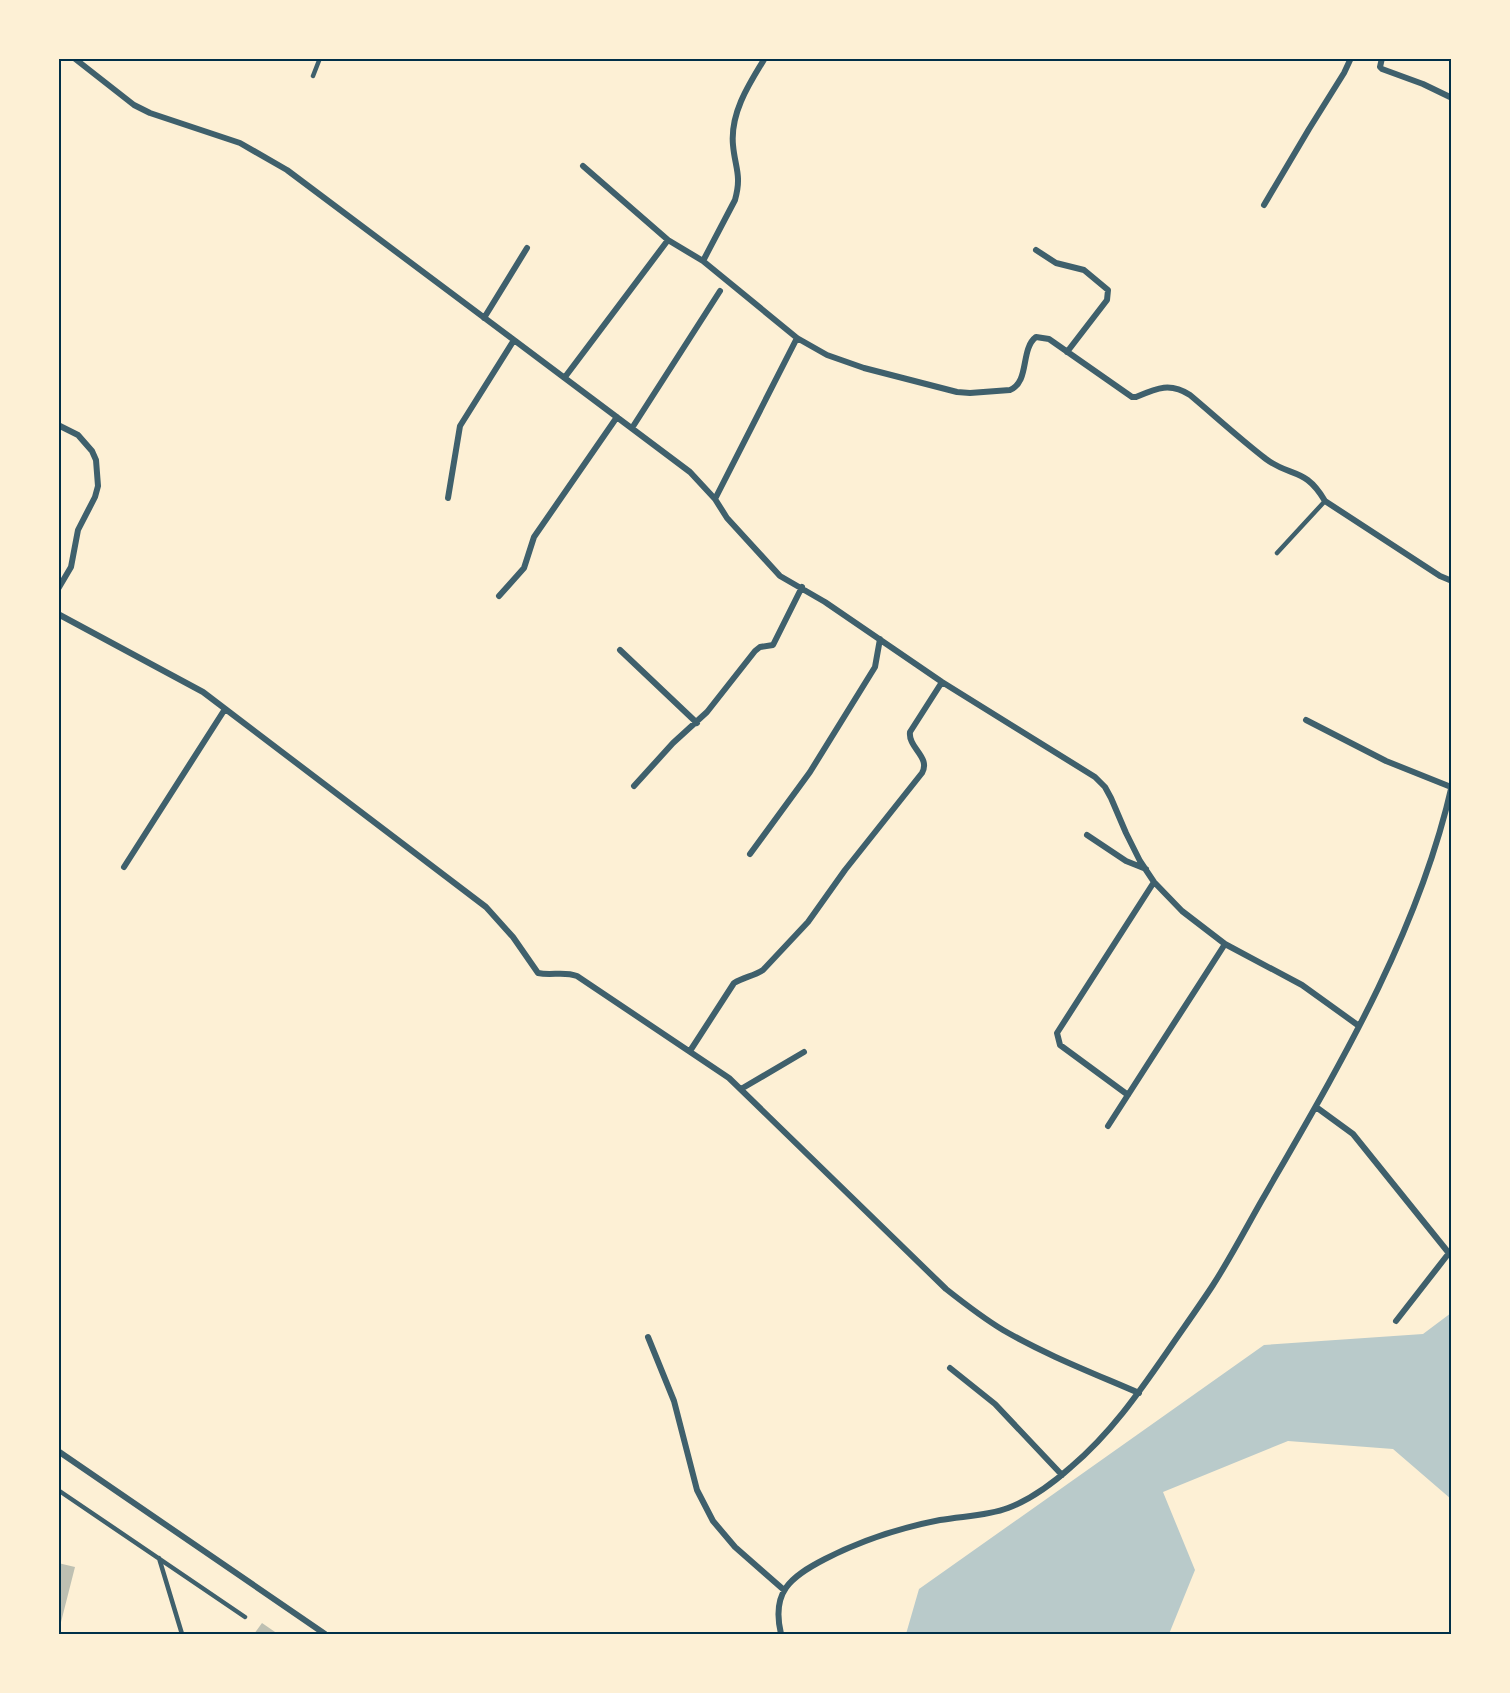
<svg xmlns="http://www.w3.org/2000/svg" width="1510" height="1693" viewBox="0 0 1510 1693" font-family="'Zilla Slab',serif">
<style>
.green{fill:#b9caca}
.building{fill:#bec0b2}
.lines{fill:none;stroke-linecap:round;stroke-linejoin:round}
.service{stroke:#3f606c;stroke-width:4.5}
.minor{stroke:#3f606c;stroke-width:6}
.neatline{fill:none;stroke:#003049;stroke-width:2}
</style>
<rect width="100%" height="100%" fill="#fdf0d5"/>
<path class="green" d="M1451 1313V1499L1393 1449 1288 1441 1163 1492 1195 1570 1169 1634H906L919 1589 1264 1345 1423 1334Z"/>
<path class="building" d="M58 1563 75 1567 59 1630H58Z
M262 1623 278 1634H254Z"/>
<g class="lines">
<path class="service" d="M313 76 320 58
M1277 553 1325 501
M58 1490 245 1617
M159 1558 182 1634"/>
<path class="minor" d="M74 58 134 105 150 113 240 143 287 170 690 472 715 499 727 518 780 576 825 602 942 682 1095 777 1105 787 1111 798 1126 833 1140 861 1154 882 1182 911 1225 944 1302 985 1359 1026
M1382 58 1380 67 1382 69 1423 84 1452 98
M583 166 668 240
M1264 205 1309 129 1344 73 1351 58
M1036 250 1056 263 1084 270 1108 290 1107 300 1067 352
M703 261 735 200C742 175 735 168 733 145 730 113 749 84 765 58
M484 318 527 248
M565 377 668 240 703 261 797 338 827 355 864 368 957 392 970 393 1010 390C1030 382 1020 349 1036 337L1049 339 1132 397H1136C1157 388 1170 382 1190 395 1215 416 1240 439 1266 459 1292 478 1305 467 1325 501L1440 576 1452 581
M58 425 78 435 92 451 96 460 98 486 95 497 78 530 71 567 58 589
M632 428 720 291
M448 498 460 426 514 340
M715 499 797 338
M499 596 524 568 534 537 617 417
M58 614 203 692 486 907 513 937 538 973C551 976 564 971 577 976L729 1078 946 1289C965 1304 983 1318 1003 1330 1046 1355 1093 1373 1139 1393
M620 650 697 723
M1306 720 1386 761 1451 787
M634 786 673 743 707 712 755 651 760 647 773 645 802 587
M1087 835 1126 861 1146 869
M750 854 810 772 875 667 880 639
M124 867 225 709
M690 1051 734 983C744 977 754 976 763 970L808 922 845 870 922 773C931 757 908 748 910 732L942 682
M741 1089 804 1052
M1128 1095 1060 1045 1057 1033 1154 882
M1316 1107 1353 1134 1452 1257
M1108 1126 1225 944
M1396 1321 1449 1253
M648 1337 674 1401 697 1490 713 1521 735 1547 784 1590
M950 1368 995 1404 1062 1475
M58 1451 325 1634
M781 1634C771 1592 790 1577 825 1559 862 1540 899 1528 940 1520 963 1516 987 1516 1008 1508 1032 1499 1052 1484 1071 1467 1110 1434 1138 1394 1167 1352 1182 1330 1198 1308 1213 1285 1231 1257 1246 1228 1262 1200 1338 1068 1418 935 1452 785"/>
</g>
<rect width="1510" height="1693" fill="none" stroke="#fdf0d5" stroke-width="120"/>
<rect x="60" y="60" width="1390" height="1573" class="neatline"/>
</svg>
